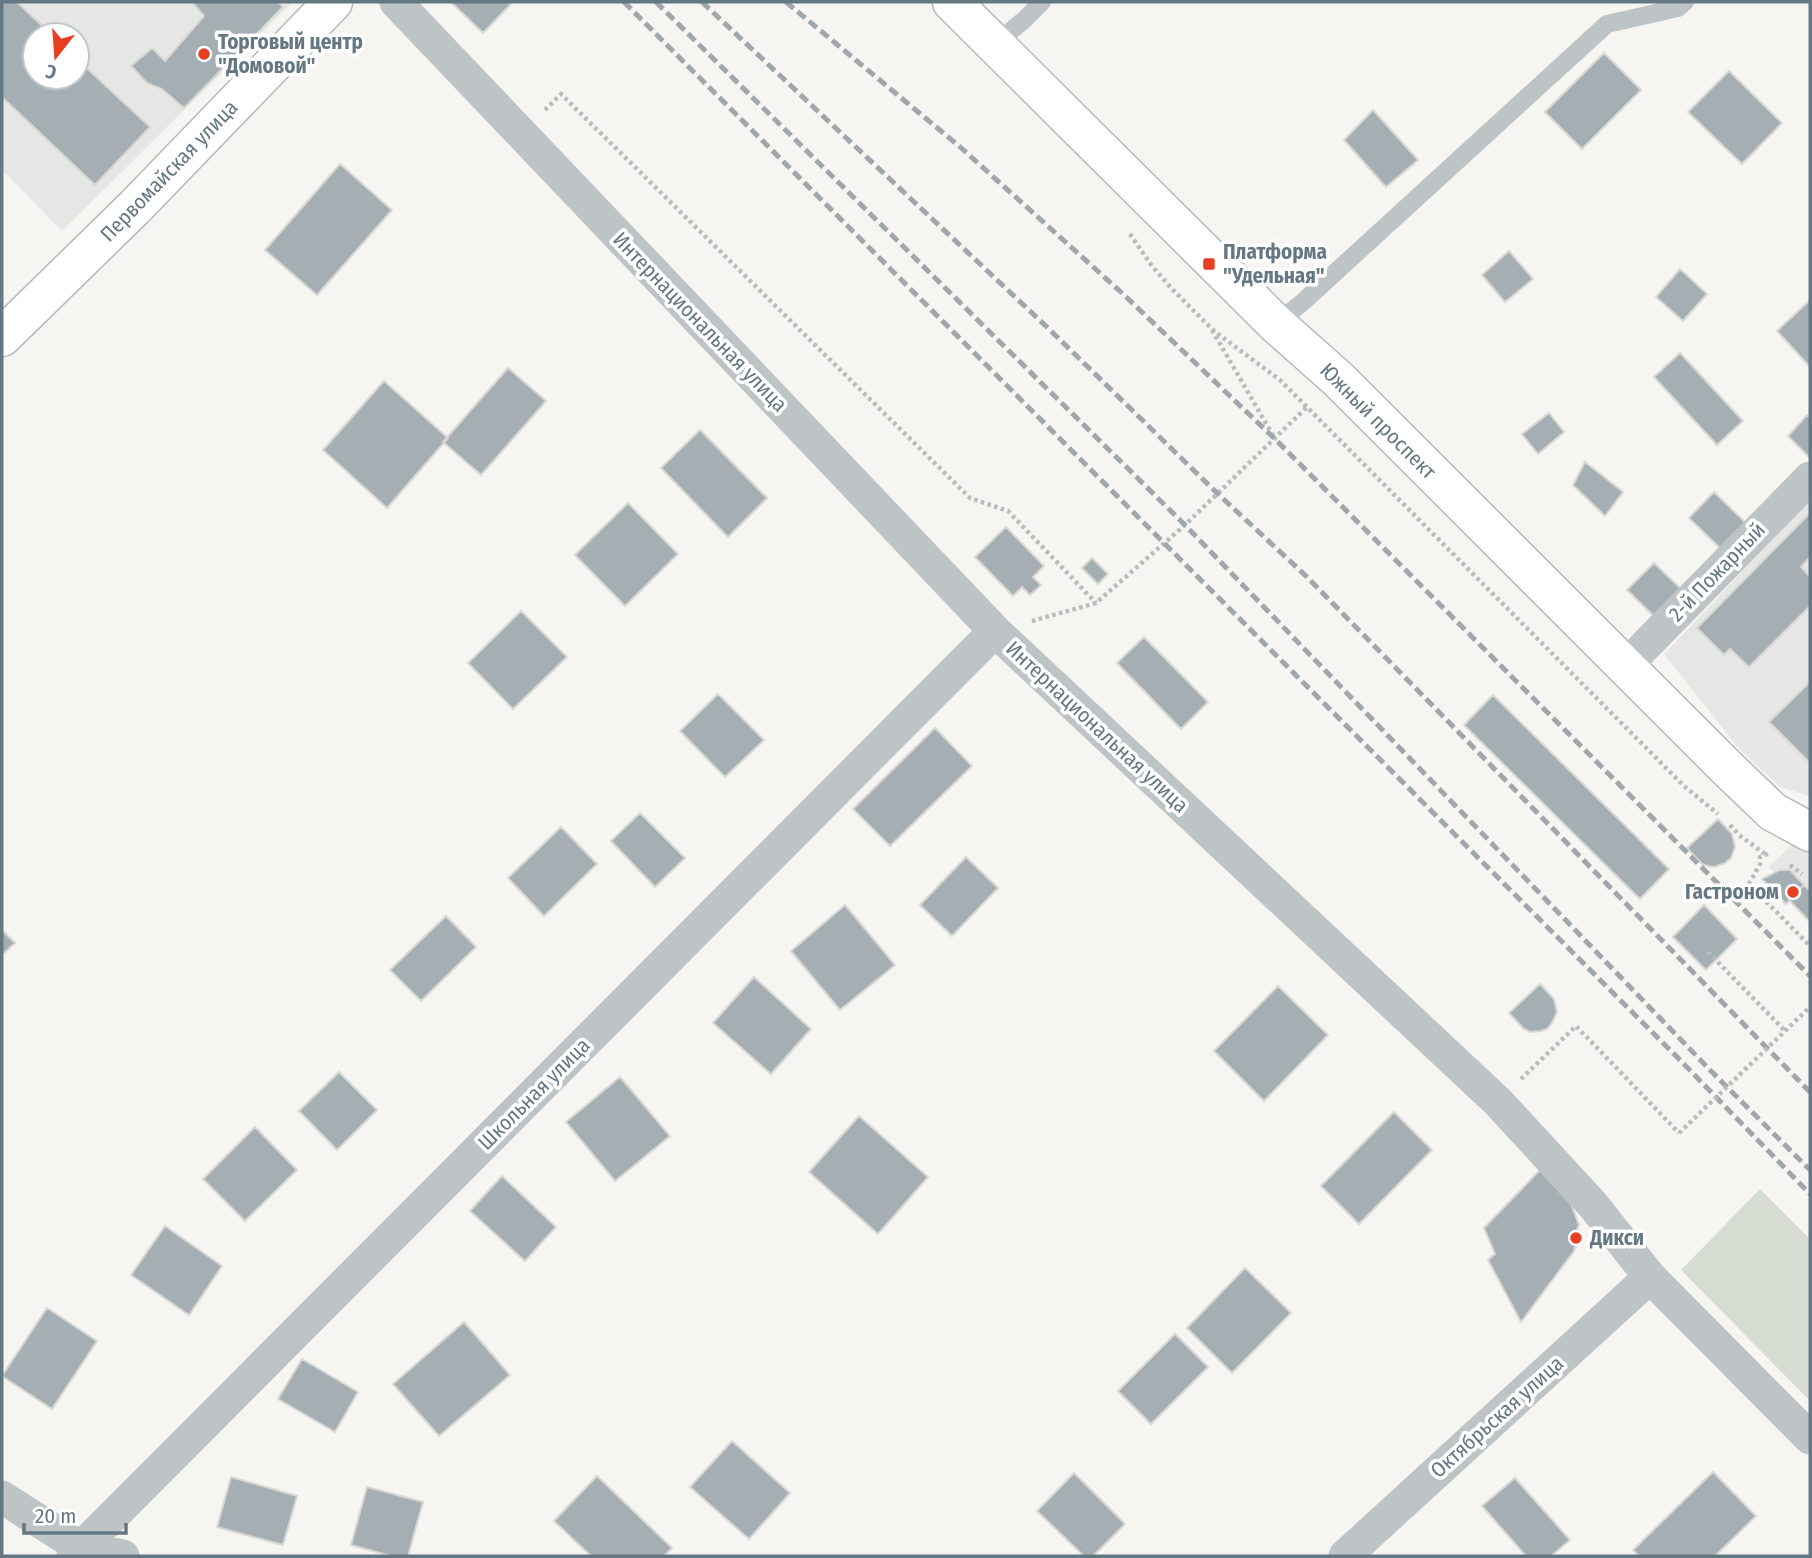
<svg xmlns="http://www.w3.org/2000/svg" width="1812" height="1558" viewBox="0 0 1812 1558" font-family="'Fira Sans Condensed',sans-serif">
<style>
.built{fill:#e6e7e5;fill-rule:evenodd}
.green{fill:#d7dcd3}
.building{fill:#a5afb3;stroke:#d7d7d4;stroke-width:2}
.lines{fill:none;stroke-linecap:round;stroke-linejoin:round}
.secondary-casing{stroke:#b3b9bd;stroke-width:41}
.path{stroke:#b8bcbe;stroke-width:4.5;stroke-dasharray:3.5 3.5;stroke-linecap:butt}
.service{stroke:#bec3c6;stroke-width:18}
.minor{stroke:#bec3c6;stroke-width:33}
.secondary{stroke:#fff;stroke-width:38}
.rail{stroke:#9fa7ac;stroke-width:5;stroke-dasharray:10 5;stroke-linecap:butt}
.path-bridge{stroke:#b8bcbe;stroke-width:4.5;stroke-dasharray:3.5 3.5;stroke-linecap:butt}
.poi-dot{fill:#e64021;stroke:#fff;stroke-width:2.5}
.labels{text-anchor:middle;stroke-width:7;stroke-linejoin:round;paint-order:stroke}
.poi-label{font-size:21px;font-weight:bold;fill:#647883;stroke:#fff;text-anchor:start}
.street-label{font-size:21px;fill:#647883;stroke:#fff}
</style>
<rect width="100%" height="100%" fill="#f6f5f2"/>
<path class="built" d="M2 2H293L62 231 2 170ZM35 35H77V77H35Z
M1810 500V796L1780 787 1740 750 1664 654Z
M1810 812V909L1769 867 1800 837Z"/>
<path class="green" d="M1760 1189 1810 1239V1401L1681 1270Z"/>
<path class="building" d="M2 2H17L52 35H35V77H77V59L150 127 95 185 2 97Z
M192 2H278L283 7 184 108 162 89 147 83 131 66 152 48 165 61 204 16Z
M451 2H508L511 4 483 33Z
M1604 53 1641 90 1582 149 1545 112Z
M1729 71 1782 123 1742 164 1688 112Z
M1373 110 1418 160 1386 187 1344 140Z
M340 164 392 210 317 295 265 250Z
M1509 251 1533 279 1505 302 1482 275Z
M1680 269 1707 294 1683 321 1656 297Z
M1810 300V367L1777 331Z
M1680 353 1743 421 1717 445 1654 377Z
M508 368 546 401 481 475 443 442Z
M384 381 448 438 387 508 323 450Z
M1549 413 1564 432 1538 454 1522 434Z
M1807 415 1810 418V458L1788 436Z
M700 430 767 498 728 537 661 468Z
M1585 462 1623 492 1605 516 1573 485Z
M1714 492 1750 527 1725 553 1689 518Z
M628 503 678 554 625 606 575 555Z
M1810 513V557L1801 567 1810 577V606L1749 667 1730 649 1724 655 1697 628Z
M1006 527 1044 566 1033 577 1041 585 1030 595 1022 587 1013 596 975 557Z
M1092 558 1108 574 1098 584 1082 568Z
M1654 563 1683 591 1656 618 1627 590Z
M521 611 567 657 513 709 468 663Z
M1144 637 1208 702 1181 729 1117 663Z
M1810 682V763L1769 722Z
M718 694 764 740 725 777 680 731Z
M1493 695 1669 869 1640 899 1464 725Z
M935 728 972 766 890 846 853 809Z
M640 813 685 858 655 887 611 841Z
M1718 819 1732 834 1735 847 1731 858 1725 863 1714 867 1708 866 1702 864 1687 848Z
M561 827 597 864 544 916 508 878Z
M966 857 998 888 952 936 920 905Z
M1780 870H1790L1804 885 1786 904 1762 879Z
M1804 885 1808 889 1810 887V922L1789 900Z
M845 905 895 965 840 1010 791 951Z
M1704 905 1737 939 1706 970 1673 937Z
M446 916 476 947 421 1001 390 970Z
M2 930 15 943 2 955Z
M754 977 811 1029 771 1074 713 1023Z
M1540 984 1554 999 1557 1012 1552 1023 1547 1029 1541 1031 1530 1032 1524 1029 1509 1013Z
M1278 986 1328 1035 1264 1101 1214 1051Z
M339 1072 377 1110 337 1150 299 1111Z
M620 1077 670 1136 615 1181 566 1122Z
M1394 1112 1432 1150 1359 1224 1321 1186Z
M859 1116 928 1177 878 1234 809 1172Z
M255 1127 297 1170 245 1221 203 1179Z
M1540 1170 1571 1204 1579 1225 1577 1229 1580 1232 1578 1245 1575 1247 1574 1251 1521 1322 1488 1260 1495 1254 1484 1228Z
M1540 1170 1571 1204 1579 1225 1577 1229 1580 1232 1578 1245 1575 1247 1574 1251 1521 1322 1488 1260 1495 1254 1484 1228Z
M502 1176 556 1227 525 1261 470 1211Z
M165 1226 222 1266 189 1315 131 1275Z
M1245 1268 1291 1313 1232 1373 1187 1328Z
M47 1308 97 1341 52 1409 2 1376Z
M464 1322 510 1375 439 1436 393 1384Z
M1175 1334 1208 1367 1151 1424 1118 1391Z
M302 1359 358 1392 335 1432 278 1399Z
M732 1441 790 1493 749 1539 690 1487Z
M1713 1472 1756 1516 1715 1556H1639L1633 1550Z
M1074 1473 1125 1524 1093 1556H1084L1037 1511Z
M597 1476 672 1548 664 1556H591L554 1521Z
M231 1477 297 1496 283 1545 217 1527Z
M1515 1478 1570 1540 1551 1556H1526L1482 1506Z
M367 1487 423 1502 408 1556H391L351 1545Z"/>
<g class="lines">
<defs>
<path id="secondary" d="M952 2 1276 324 1338 379 1727 768 1773 812 1810 832
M2 337 135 207 333 2"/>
</defs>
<use href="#secondary" class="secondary-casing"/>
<path class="path" d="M545 110 561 94 970 498 1008 511 1096 603
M1130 234 1152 266 1172 289 1214 331 1280 380 1684 786 1718 814
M1212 330 1275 439
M1032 621 1096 603 1185 525 1308 406
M1730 825 1739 835 1765 854
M1768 854 1760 857V864L1749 884 1810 946
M1790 865 1802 874
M1708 952 1785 1031
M1521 1079 1576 1026 1679 1133"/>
<path class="service" d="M995 44 1024 20 1042 2
M1276 324 1304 301 1607 24 1678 8 1685 2"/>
<path class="minor" d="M396 2 995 631 1498 1102 1593 1205 1650 1277 1810 1438
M1625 668 1643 648 1810 478
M2 1497 81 1548 123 1556
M73 1556 995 631
M1345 1556 1650 1277"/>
<use href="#secondary" class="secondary"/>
<path class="rail" d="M624 2 1681 1061 1810 1194
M656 2 1185 525 1711 1071 1810 1170
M702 2 1049 329 1217 493 1306 576 1810 1092
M786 2 959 146 1122 293 1275 439 1810 976"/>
<path class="path-bridge" d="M1679 1133 1810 1007"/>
</g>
<g class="poi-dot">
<circle cx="204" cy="54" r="7"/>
<rect x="1202" y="257" width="14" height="14" rx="3.5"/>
<circle cx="1793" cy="892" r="7"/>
<circle cx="1576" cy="1238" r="7"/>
</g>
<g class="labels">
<g class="poi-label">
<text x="218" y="49">Торговый центр<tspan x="218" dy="24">"Домовой"</tspan></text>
<text x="1223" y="259">Платформа<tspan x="1223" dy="24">"Удельная"</tspan></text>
<text x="1779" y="899" text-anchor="end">Гастроном</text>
<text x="1590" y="1245">Дикси</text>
</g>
<g class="street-label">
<text transform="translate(169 171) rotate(-46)" y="7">Первомайская улица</text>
<text transform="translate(700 322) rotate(46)" y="7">Интернациональная улица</text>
<text transform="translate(1378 421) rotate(45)" y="7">Южный проспект</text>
<text transform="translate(1717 572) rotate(-46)" y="7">2-й Пожарный</text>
<text transform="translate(1097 727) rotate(43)" y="7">Интернациональная улица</text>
<text transform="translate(534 1094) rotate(-45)" y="7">Школьная улица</text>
<text transform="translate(1497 1417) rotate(-42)" y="7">Октябрьская улица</text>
</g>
</g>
<rect width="1812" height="1558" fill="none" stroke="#647883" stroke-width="7"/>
<g transform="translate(56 56) rotate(197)"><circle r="33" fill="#ffffff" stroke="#c1c9cd" stroke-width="2"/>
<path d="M0-5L12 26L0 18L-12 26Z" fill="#e64021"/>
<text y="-10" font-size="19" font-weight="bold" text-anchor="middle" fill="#647883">С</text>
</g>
<path d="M24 1523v10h102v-10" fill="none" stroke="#647883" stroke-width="3.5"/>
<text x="35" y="1523" font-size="21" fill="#647883" stroke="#ffffff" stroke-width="5" paint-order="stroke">20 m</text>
</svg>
